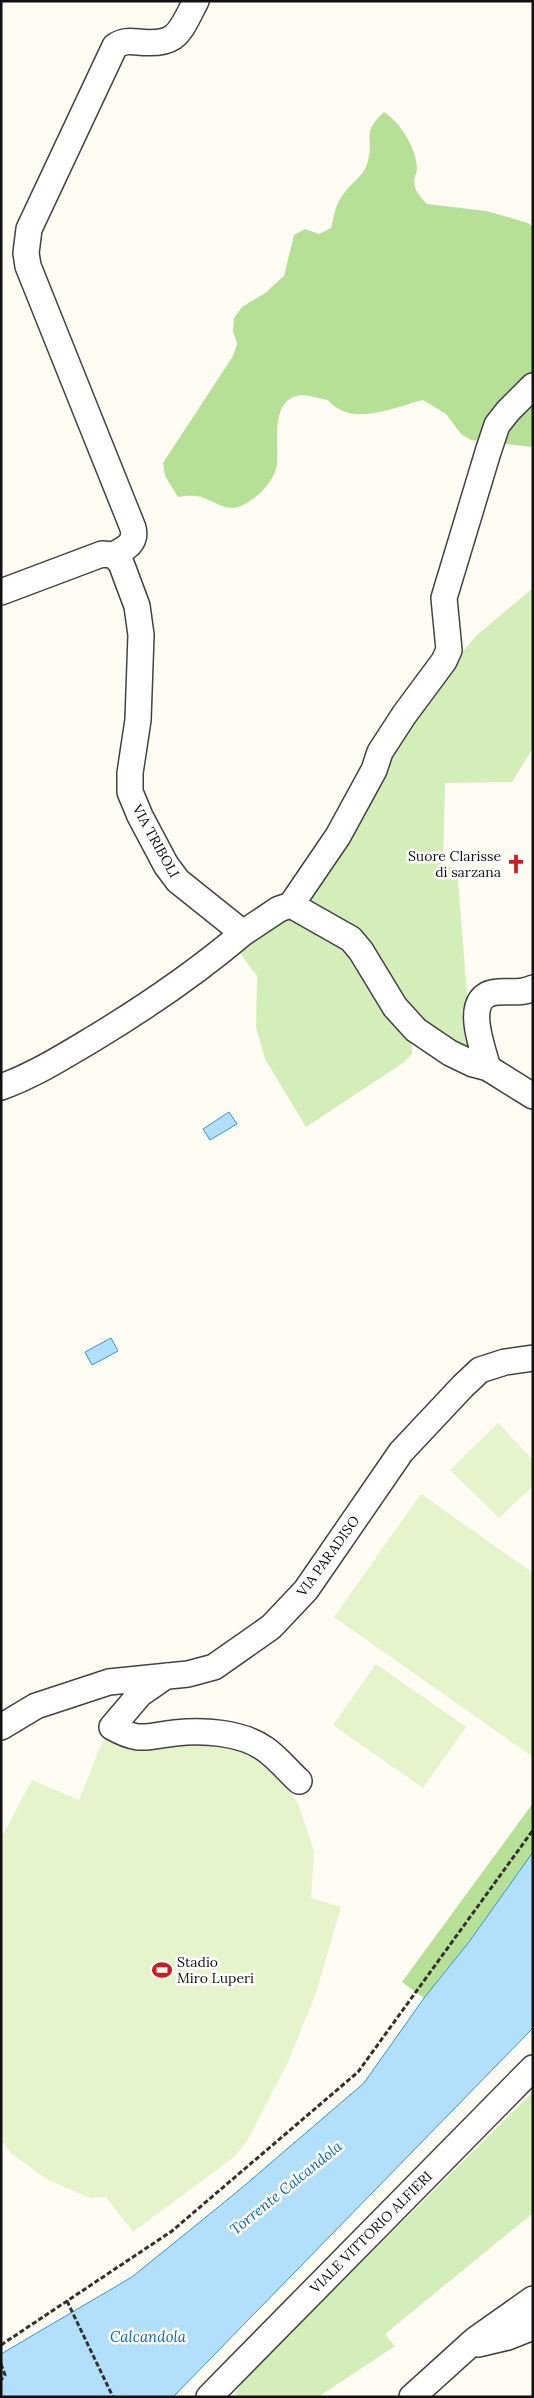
<svg xmlns="http://www.w3.org/2000/svg" width="534" height="2398" viewBox="0 0 534 2398" font-family="Lora,serif">
<style>
.green{fill:#d3eeb8}
.forest{fill:#b6e096}
.pitch{fill:#e5f4cb}
.water{fill:#b2dffb;stroke:#3394d9}
.lines{fill:none;stroke-linecap:round;stroke-linejoin:round}
.minor-casing{stroke:#434343;stroke-width:28}
.path{stroke:#323232;stroke-width:3;stroke-dasharray:5 2.5;stroke-linecap:butt}
.minor{stroke:#fff;stroke-width:25}
.labels{text-anchor:middle;stroke-width:5;stroke-linejoin:round;paint-order:stroke}
.street-label{font-size:14px;fill:#101010;stroke:#fff}
.poi-label{font-size:14px;fill:#101010;stroke:#fff;text-anchor:end}
.water-label{font-size:15px;font-style:italic;fill:#0d65ae;stroke:#fff}
</style>
<rect width="100%" height="100%" fill="#fffdf3"/>
<path class="green" d="M533 588V748L512 782 445 783 443 866 457 868 472 1057 432 1034 306 905 385 753 456 659 477 635Z
M285 913 349 948 412 1045V1054L403 1063 306 1127 265 1059 256 1027 257 976 237 949Z
M533 2092V2213L385 2334 395 2346 318 2397H239L235 2394 245 2378Z"/>
<path class="forest" d="M384 112C400 122 417 149 417 169 417 173 414 177 414 181 414 190 421 198 427 204L486 211 528 223 533 227V447L471 440 461 434 446 414 423 400C394 407 351 428 328 400 320 399 310 395 302 395 269 398 279 442 277 464 275 481 257 499 241 506 225 512 215 501 201 497 194 495 186 496 178 497L165 476 163 463 233 356 237 344 233 331 234 318 242 307 265 293 284 276 294 235 305 229 319 234 331 228C334 215 336 202 345 192 353 181 365 175 368 161 374 137 361 133 384 112Z
M533 1803V1852L469 1942 424 1998 402 1982Z"/>
<path class="pitch" d="M498 1423 533 1460V1486L499 1518 450 1470Z
M421 1494 533 1573V1757L334 1617Z
M376 1664 466 1727 423 1788 333 1725Z
M112 1727 221 1743 252 1757 275 1774 298 1803 314 1852 311 1898 341 1907 316 1993 288 2062 247 2141 234 2157 133 2232 106 2197 90 2198 48 2180 12 2154 1 2140V1838L32 1780 79 1800 100 1747Z"/>
<path class="water" d="M229 1112 237 1124 210 1140 203 1129Z
M111 1338 118 1351 92 1365 85 1352Z
M533 1852V2028L173 2397H1V2354L132 2277 238 2191 364 2083 424 1998 469 1942Z"/>
<g class="lines">
<defs>
<path id="minor" d="M113 555C125 549 137 543 133 528L28 266 26 253 29 229 115 46C123 41 129 41 138 42 178 46 179 33 196 1
M1 592 102 554 113 555 121 563 137 606 141 635 138 720 130 773V792L140 816 166 865 178 881 243 933 279 909 291 905 351 939 361 951 395 1007 416 1030 450 1053 473 1064 488 1068 533 1096
M291 905 338 836 374 770 380 752 404 715 444 661 449 650 444 598 488 452 497 425 508 411 533 386
M488 1068C482 1046 461 994 498 992 511 991 521 994 533 988
M1 1087C34 1075 63 1057 93 1039 146 1007 196 973 243 933
M166 1676 140 1694 112 1727C140 1743 146 1736 175 1733 204 1730 241 1732 265 1749 278 1758 288 1771 299 1781
M1 1727 36 1706 109 1682 188 1674 214 1667 271 1627 306 1590 401 1452 463 1386 480 1370 505 1362 533 1358
M478 2344 508 2337 533 2327
M209 2397 533 2068
M412 2397 475 2340 533 2299"/>
</defs>
<use href="#minor" class="minor-casing"/>
<path class="path" d="M67 2301 113 2397
M1 2345 172 2231 358 2072 533 1830
M1 2364 5 2375 1 2380"/>
<use href="#minor" class="minor"/>
</g>
<defs>
<symbol id="church-bare" viewBox="-9 -9 18 18"><path d="M-1.2-6h2.4v3.5h3.3v2.4h-3.3V6h-2.4V-.1h-3.3v-2.4h3.3Z" fill="#cd1b21" stroke="#fff" stroke-width="2.5" paint-order="stroke"/></symbol>
<symbol id="stadium-bare" viewBox="-9 -9 18 18"><path d="M0-5a6.5 5 0 1 0 0 10a6.5 5 0 1 0 0-10ZM-3.5-1.8h7v3.6h-7Z" fill="#cd1b21" stroke="#fff" stroke-width="2.5" paint-order="stroke"/></symbol>
</defs>
<g fill-rule="evenodd">
<use href="#church-bare" x="502" y="850" width="28" height="28"/>
<use href="#stadium-bare" x="148" y="1956" width="28" height="28"/>
</g>
<g class="labels">
<g class="street-label">
<text transform="translate(156 841) rotate(61)" y="5">VIA TRIBOLI</text>
<text transform="translate(328 1556) rotate(-54)" y="5">VIA PARADISO</text>
<text transform="translate(371 2232) rotate(-45)" y="5">VIALE VITTORIO ALFIERI</text>
</g>
<g class="poi-label">
<text x="501" y="861">Suore Clarisse<tspan x="501" dy="16">di sarzana</tspan></text>
<text x="177" y="1967" text-anchor="start">Stadio<tspan x="177" dy="16">Miro Luperi</tspan></text>
</g>
<g class="water-label">
<text transform="translate(286 2188) rotate(-39)" y="5">Torrente Calcandola</text>
<text x="148" y="2342">Calcandola</text>
</g>
</g>
<rect width="534" height="2398" fill="none" stroke="#101010" stroke-width="5"/>
</svg>
